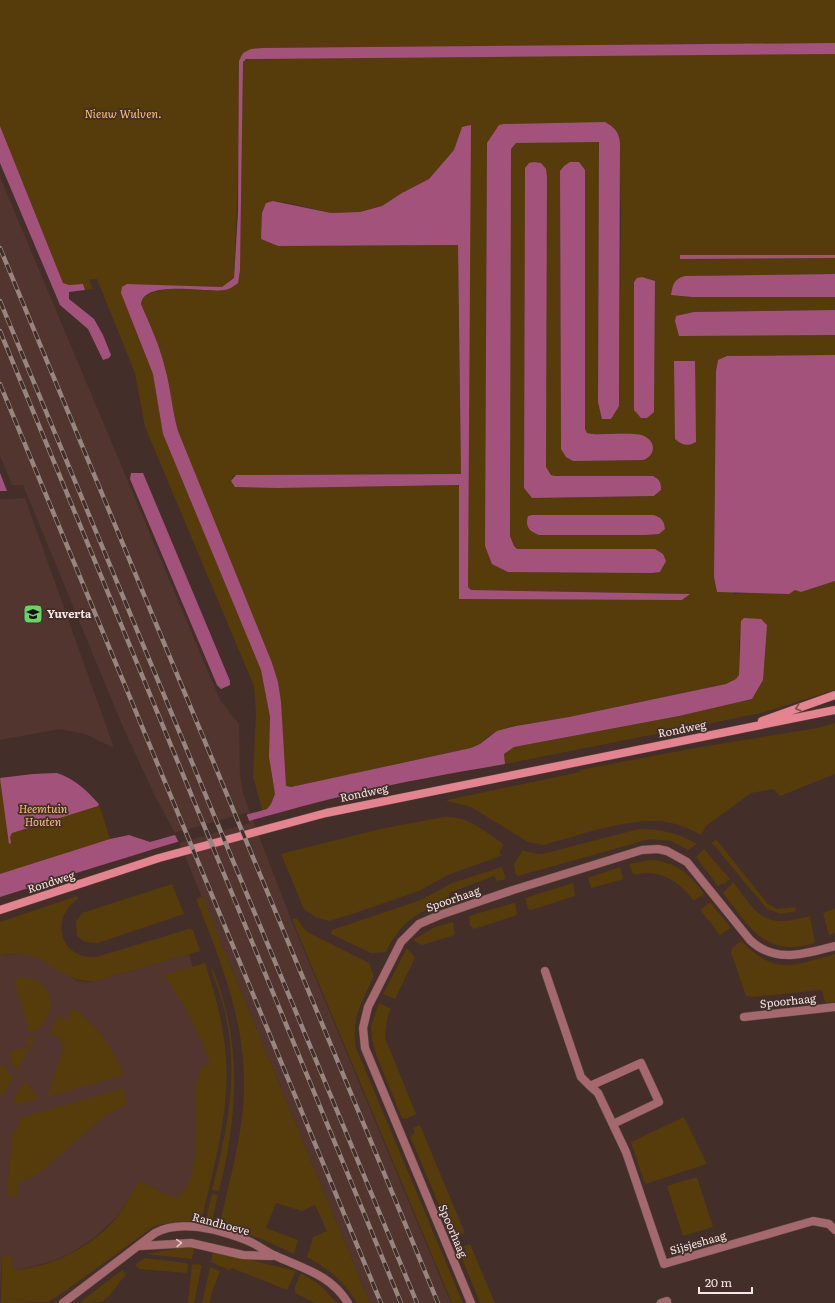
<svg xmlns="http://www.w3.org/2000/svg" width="835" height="1303" viewBox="0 0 835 1303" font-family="Literata,serif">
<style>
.built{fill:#51352e}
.green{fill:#563c0b;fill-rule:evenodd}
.water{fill:#a3537b}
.pier{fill:#432e29}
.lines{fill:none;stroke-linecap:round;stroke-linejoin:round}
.minor-casing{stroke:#5f4c47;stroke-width:9}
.tertiary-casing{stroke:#5f4c47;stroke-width:9}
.secondary-casing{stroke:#5f4c47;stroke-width:9}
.minor{stroke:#a5686f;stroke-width:8}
.tertiary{stroke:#a5686f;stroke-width:8}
.secondary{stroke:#e58490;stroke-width:8}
.rail-casing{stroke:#978581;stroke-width:4.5}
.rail{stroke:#432e29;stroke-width:3;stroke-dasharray:9;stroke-linecap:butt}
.oneway{stroke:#7c4c4d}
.oneway2{stroke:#e1c7c7}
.labels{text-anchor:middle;stroke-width:3.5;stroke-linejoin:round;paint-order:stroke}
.park-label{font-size:11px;font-style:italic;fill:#f7c372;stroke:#432e29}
.poi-label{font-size:11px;font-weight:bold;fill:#f5e7e4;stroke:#432e29;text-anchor:start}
.street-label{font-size:11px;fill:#f5e7e4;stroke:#432e29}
</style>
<rect width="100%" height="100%" fill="#432e29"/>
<path class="built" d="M0 177 220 700 239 724 240 775 243 793 249 810 291 919 451 1303H370L177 837 154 794 122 725 23 485H12L0 456Z
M25 498 114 748 85 734 60 729 0 740V499Z
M21 953 34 956 43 960 77 981 87 982 96 981 189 954 214 1041 188 1205 139 1181 130 1198 117 1217 94 1238 71 1253 53 1261 22 1269 13 1270 12 1257H2L0 1291V956Z"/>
<path class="green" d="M0 0H835V255L680 256 681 259 835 258V274L685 276 671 295 692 297H835V310L694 312 679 336 835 335V355L727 356 718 360 716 371 714 577 717 592 729 591 735 594 795 590 801 592 835 581V690L761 713 505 764 504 754 514 747 679 716 752 699 739 637V675L736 679 726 684 569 717 516 726 489 736 480 744 471 748 291 787 285 786 278 682 178 431C172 410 171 389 165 368 160 346 150 325 141 304 144 282 207 290 224 290L231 288 240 270 243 62 250 58 682 55V44L257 49 243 53 234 278 222 287 127 284 121 293 153 374 163 434 261 670 270 717 269 757 275 794 271 804 267 809 262 810 253 776 256 713 254 686 145 427 135 373 97 279H89L93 289 85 290 83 284 69 285 63 283 0 126ZM462 127 468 587 471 590 689 594 682 600 459 599 460 485 278 488 235 487 232 477 236 475 461 474 458 245 278 246 261 239 266 203 273 201 284 202 331 213 360 212 382 206 402 193 429 179 454 150ZM619 134 621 215 619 406 598 402 599 141 516 143 511 148 510 536 514 546 517 549H655L660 572H508L485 546 487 143ZM529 163 546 169 547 177 546 467 551 475 555 476H653L661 490 655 496 532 498 524 488 525 168ZM564 166 585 170V429L587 433 592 434 642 435 561 449 560 171ZM647 278 655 282 654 412ZM653 515 645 535 528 516 532 515Z
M835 723V774L780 796 773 789 751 793 706 826 701 835C690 829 679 824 666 822 632 816 577 836 543 845L528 842 471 807 447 801V800L580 772V770L695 748 818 728Z
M57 773C76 779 85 790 98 806L99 804 110 839 0 875V778L33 774Z
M444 817C468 816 483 830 502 843L503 846 499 853 503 855 448 875 419 891 352 914 329 921 315 917 304 909 281 854 385 828Z
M639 829C661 829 679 833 697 844L688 850 671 841 650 839 518 876 515 873 514 864 523 850 531 853 542 854Z
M716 839 767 903 777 909 795 907 796 911 781 914 767 909 712 843Z
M704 849 730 879 724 884 722 883 718 886 696 857Z
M650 860C674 861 691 874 704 894L695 900H693C682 885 665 872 645 873 640 873 637 876 633 874L629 864Z
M502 867 506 879 497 881 494 876 449 893V900C418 912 401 921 386 952L371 953 331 934 332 930 421 900 452 883Z
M620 867 623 878 621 880 591 888 588 878Z
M733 882C760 917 763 929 810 916L815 943C764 958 750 927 723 893Z
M573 883 575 896 531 910 528 909 525 898Z
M172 884 184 914 98 943 85 942 77 936 76 922 82 913Z
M77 896 78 899C49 918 60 960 96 957L189 929 193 930 200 951 96 981C55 984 46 944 0 956V922Z
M203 896 221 943 370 1303H357C344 1281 328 1269 307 1257L313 1237 327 1231 315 1205 302 1211 276 1203 266 1228 298 1240 294 1254 262 1239 219 1227C229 1183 244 1131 244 1086 245 1020 220 959 196 899Z
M710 902 731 928 720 935 701 911V909Z
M513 903H515L517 915 474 929 470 926 469 916Z
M835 909V933L829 935 823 913Z
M296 918 307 932 369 963 374 976C362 1002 351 1018 356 1048L463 1303H452L292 919Z
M453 922 455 935 422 945 413 940 435 927Z
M741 941C777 976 791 966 835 954V1002L825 1003 822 990 753 997 746 996 731 952 732 948Z
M407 948 415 958 395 999 383 994Z
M205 963C215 994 224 1025 226 1058 230 1113 213 1169 201 1222 183 1221 169 1221 153 1227L68 1289 48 1302 1 1303 2 1256 12 1257 13 1270C51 1268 94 1246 118 1216 126 1205 132 1193 139 1181L170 1196 177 1197C203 1181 195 1115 196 1088 196 1082 200 1074 201 1067L210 1063C199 1031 183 1003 164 975Z
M210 965C216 974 219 986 222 996 242 1060 235 1128 219 1191L212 1190C228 1128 239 1075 225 1012 221 996 215 981 210 965Z
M23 977C39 978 54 991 50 1009 48 1016 43 1023 39 1029L29 1032 14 979Z
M379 1003 391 1009 387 1019 385 1038 416 1114 406 1119 402 1118 377 1057 372 1040 371 1026Z
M73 1008C97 1025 113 1047 124 1075L47 1097 64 1046 60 1043 62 1039 50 1033 59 1016 67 1020Z
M36 1036 17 1070 13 1068 9 1052 28 1047 26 1039Z
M5 1065 8 1074 14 1076 2 1096H0V1066Z
M24 1081 34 1092 39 1099 16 1105 13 1101Z
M124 1088 127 1104 106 1115 39 1173 18 1183 17 1197 7 1196 12 1135 17 1129 20 1118Z
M684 1117 707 1164 645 1184 631 1142Z
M420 1125 465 1233 454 1238 452 1236 410 1136 415 1133 413 1128Z
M697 1177 713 1227 683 1236 667 1186Z
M212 1194 218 1195 211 1225 205 1223Z
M470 1244 495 1303H480L460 1254 466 1252 464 1246Z
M178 1248H194L192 1259 146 1254Z
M213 1251 296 1271 287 1290 232 1268 229 1270 211 1262Z
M145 1258 186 1263 188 1265 187 1273 139 1269 135 1265Z
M194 1264 202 1265 194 1303H188L192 1265Z
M210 1267 220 1271 211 1295 210 1303H202Z
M122 1270 126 1274 109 1296 102 1302 79 1303Z
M301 1273 320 1285 337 1303H315L295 1293V1286Z"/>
<path class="water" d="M835 43V54L246 59 243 62 240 270 238 283C234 286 229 290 224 290 207 293 144 279 141 304 150 325 160 346 165 368 171 389 172 410 178 431L272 663 278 682 281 702 286 786 291 787 471 748 480 744 497 731 516 726 569 717 726 684 736 679 739 675 741 621 744 618 761 619 767 625 763 680 752 699 679 716 514 747 504 754 505 764C453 773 401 782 351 794 232 823 116 861 0 897V874L110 839 129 835 150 842 267 809 271 804 275 794 269 757 270 717 261 670 163 434 153 374 121 293 122 287 127 284 222 287 234 278 238 212 239 61 243 53 251 49 262 48Z
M605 122C614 127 619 132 620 143L619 406 611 419H602L598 402 599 142 516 143 511 149 510 536 514 546 517 549H655L663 554 666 561 660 572 651 573 508 572 492 564 485 546 487 143 499 125 504 124Z
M471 125 468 587 471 590 690 594 682 600 459 599V485L278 488 235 487 231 481 236 475 461 474 458 245 278 246 261 239 262 213 266 203 273 201 331 213 360 212 382 206 402 193 429 179 454 150 462 127Z
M0 126 63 283 69 285 83 284 85 290 69 292V299L94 319 103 335 111 355 109 358 103 360 88 329 60 305 0 163Z
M534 162 541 163 546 169 547 177 546 467 551 475 555 476H653C660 480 661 482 661 490L654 496 532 498 524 488 525 168 529 163Z
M570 162H579L585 170V429L587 433 592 434C603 435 636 432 644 436 657 442 655 456 643 460L573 461 566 457 561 449 560 171 564 166Z
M680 255H835V258L680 259Z
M835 274V297H692L671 295C673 284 674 279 685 276Z
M642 277 655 281 654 412 647 418H641L634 410V282L637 278Z
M835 310V335L679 336 675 321 676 316 694 312Z
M835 355V581L801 592 795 590 789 594 717 592 714 577 716 371 718 360 727 356Z
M674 361H695L696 442C687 447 682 445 675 439Z
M0 473 7 491H0Z
M131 473H143L230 681V685L221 689 217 685 130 479Z
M532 515H653C661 517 664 520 665 529L659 534 645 535H539C529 531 525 527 528 516Z
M57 773C75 779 86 790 99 804L98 806 12 833 10 837 11 843 9 844 0 778 33 774Z"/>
<path class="pier" d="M246 813 250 823 179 843 174 833Z"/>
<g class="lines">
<defs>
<path id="minor" d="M545 971 581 1077 590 1086 641 1063 659 1102 613 1124
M744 1017 835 1007
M590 1086 598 1093 626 1152 664 1264 813 1221 829 1224 835 1230
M140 1246 191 1243 243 1255 272 1256
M63 1303 155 1233C181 1219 220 1230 246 1240 257 1244 266 1252 276 1256 304 1269 331 1275 348 1303
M661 1303 667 1301V1303"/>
<path id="tertiary" d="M471 1303 365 1048 363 1028 368 1007 401 942 419 924 440 915 513 890 642 850 658 849 667 851 687 862 750 940C775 964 805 954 835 946"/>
<path id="secondary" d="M762 721 835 695
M0 910 159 858 326 813 835 710"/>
</defs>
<use href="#minor" class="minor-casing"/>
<use href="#tertiary" class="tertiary-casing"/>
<use href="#secondary" class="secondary-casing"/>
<use href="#minor" class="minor"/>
<use href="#tertiary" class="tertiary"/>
<use href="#secondary" class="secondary"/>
<defs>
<path id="rail" d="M0 248 438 1303
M0 301 417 1303
M0 331 401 1303
M0 384 381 1303"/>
</defs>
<use href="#rail" class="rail-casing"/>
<use href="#rail" class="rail"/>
</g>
<defs><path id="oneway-chevron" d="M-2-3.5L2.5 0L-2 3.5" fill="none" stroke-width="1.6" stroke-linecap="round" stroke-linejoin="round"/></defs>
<use class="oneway" href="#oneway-chevron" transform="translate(798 708) rotate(161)"/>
<use class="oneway2" href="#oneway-chevron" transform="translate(179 1243) rotate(-2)"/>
<defs>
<symbol id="university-square" viewBox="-11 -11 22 22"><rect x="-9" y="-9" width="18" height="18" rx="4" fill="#67d465" stroke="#432e29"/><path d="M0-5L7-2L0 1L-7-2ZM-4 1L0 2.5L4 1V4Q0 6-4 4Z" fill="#111"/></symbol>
</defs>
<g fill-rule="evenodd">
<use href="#university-square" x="22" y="603" width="22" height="22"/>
</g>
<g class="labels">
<g class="park-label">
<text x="123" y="118">Nieuw Wulven.</text>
<text x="43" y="813">Heemtuin<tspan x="43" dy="13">Houten</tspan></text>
</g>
<g class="poi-label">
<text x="47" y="618">Yuverta</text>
</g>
<g class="street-label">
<text transform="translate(682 729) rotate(-11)" y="4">Rondweg</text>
<text transform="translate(364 793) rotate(-12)" y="4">Rondweg</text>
<text transform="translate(51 882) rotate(-18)" y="4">Rondweg</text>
<text transform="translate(453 899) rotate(-19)" y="4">Spoorhaag</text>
<text transform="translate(788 1001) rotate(-6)" y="4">Spoorhaag</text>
<text transform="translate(221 1224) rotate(15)" y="4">Randhoeve</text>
<text transform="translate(453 1231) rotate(67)" y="4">Spoorhaag</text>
<text transform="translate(698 1243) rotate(-16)" y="4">Sijsjeshaag</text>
</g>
</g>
<path d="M699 1287v6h53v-6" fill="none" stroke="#f5e7e4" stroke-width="2"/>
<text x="705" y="1287" font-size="12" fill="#f5e7e4" stroke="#432e29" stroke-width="3" paint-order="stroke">20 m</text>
</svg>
